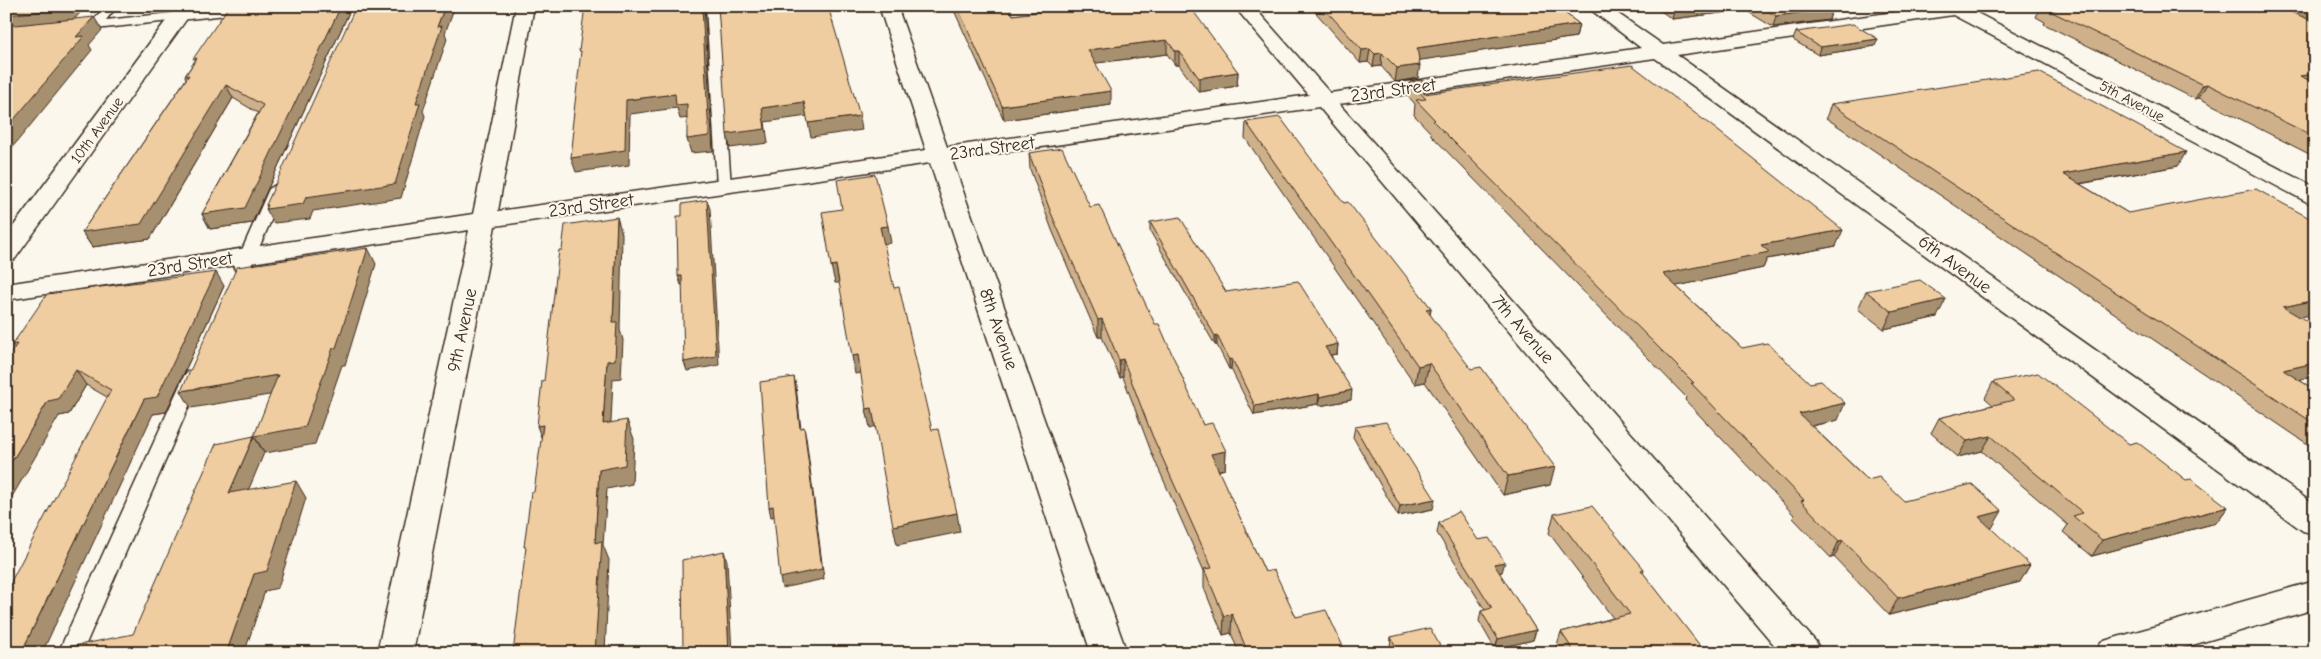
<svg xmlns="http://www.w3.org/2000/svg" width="2321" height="659" viewBox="0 0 2321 659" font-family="'Comic Neue',sans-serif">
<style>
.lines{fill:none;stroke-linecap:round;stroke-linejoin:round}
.service-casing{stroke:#3b2a1e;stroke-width:3}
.minor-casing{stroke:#3b2a1e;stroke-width:3}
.service{fill:#fbf7ec;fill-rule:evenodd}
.minor{fill:#fbf7ec;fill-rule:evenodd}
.wall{fill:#ceb08a;stroke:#3b2a1e}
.shaded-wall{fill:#a79070;stroke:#3b2a1e}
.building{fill:#efcda0;stroke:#3b2a1e}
.labels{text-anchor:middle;stroke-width:4;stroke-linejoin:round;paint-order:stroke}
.far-street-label{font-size:15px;fill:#3b2a1e;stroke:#fbf7ec}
.street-label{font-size:18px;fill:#3b2a1e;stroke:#fbf7ec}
</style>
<rect width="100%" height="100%" fill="#fbf7ec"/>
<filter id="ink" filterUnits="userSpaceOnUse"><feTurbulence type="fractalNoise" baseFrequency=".02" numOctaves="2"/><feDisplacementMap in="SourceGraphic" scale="10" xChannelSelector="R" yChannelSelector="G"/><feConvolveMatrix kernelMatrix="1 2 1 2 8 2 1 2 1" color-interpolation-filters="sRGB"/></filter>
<g filter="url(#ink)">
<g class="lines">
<defs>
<path id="service" d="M20 6H33L10 31 6 32V21Z
M105 6H117L106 20 237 6H279L273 10 76 31 70 27 76 23 92 22Z
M706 6H718L731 186 724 190 717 186Z
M277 184 285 189 250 268 248 271H236L234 268 269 189Z
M193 370 199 372 202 376 82 653H58L184 376 187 372Z"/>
<path id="minor" d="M177 6H196L15 259 6 262V236Z
M516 6H534L498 211 926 150 879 6H897L947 147 1309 95 1234 6H1253L1330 93 1641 48 1586 6H1607L1663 45 1937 6H1987L1985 10 1975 12 2315 187V204L2307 202 1953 15 1677 55 2315 505V534L2303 531 1655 58 1339 104 1816 642 1821 653H1781L1319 107 952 160 1127 653H1091L930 163 495 226 413 653H377L469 230 6 300V284L473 214Z
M2315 581V609L2165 653H2096L2101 642 2114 638Z"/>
</defs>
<use href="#service" class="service-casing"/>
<use href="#minor" class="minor-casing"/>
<use href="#service" class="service"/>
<use href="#minor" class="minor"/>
</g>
<path class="wall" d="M229 6H352L252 223 210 229 202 214 258 113 233 98 150 239 92 247 82 232 186 79 185 76 194 62Z
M952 6H1009L1013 15 1078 7V6H1185L1238 72 1237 86 1199 92 1179 65H1175L1167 54 1095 63 1111 105 1004 120Z
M1310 6H1556L1579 24 1576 37 1419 60 1418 78 1395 82 1381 66 1373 67 1368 62 1360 63Z
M1654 6H1829L1832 8 1829 20 1773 27 1745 10 1672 19Z
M2041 6H2315V20L2312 21 2315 22V157L2199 98 2195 99 2044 24 2045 22 2036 17Z
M1796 32 1875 46 1818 55 1793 40Z
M1410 82 1424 94 1836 246 1767 259 1763 268 1676 286 1742 348 1838 420 1812 426 1868 480 1904 501 1992 528H1991L2020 582 1889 615 1834 557 1831 558 1793 518 1794 515 1685 400 1686 397 1431 135V133L1414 115 1415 104 1408 96Z
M1831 104 2178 166 2080 184 2300 317 2315 376 2299 380 2315 390V449L1826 118Z
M1246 122 1344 203 1431 308 1430 315 1550 485 1503 495 1425 382 1415 384 1245 138Z
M1029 153 1090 207 1203 425 1226 451 1225 469 1218 471 1265 572 1296 617 1346 653H1239L1231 633 1223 635 1204 588V571L1152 454 1123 377 1120 378 1102 337H1098L1052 230 1030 169Z
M1150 222 1226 292 1338 344 1337 354 1331 355 1351 400 1319 406 1318 404 1254 415 1231 369H1229L1217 345H1215L1150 231Z
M224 286 166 412 153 414 107 397 86 385 69 414 59 416 12 345Z
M1866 291 1937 317 1884 329 1858 309Z
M1993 382 2129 444 2228 507 2216 523 2092 556 2063 532 2068 525 1982 451 1958 457 1931 433 1939 418 1993 405 1985 398Z
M1355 427 1433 509 1398 516 1353 437Z
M1554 514 1644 569 1643 573 1705 653H1556L1555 651 1561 632 1613 618 1549 533Z
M1439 523 1478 540 1502 572 1499 573 1536 630 1533 640 1495 649 1479 621 1481 611 1485 610 1437 533Z
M1391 637 1444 653H1393L1390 647Z"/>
<path class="shaded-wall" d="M6 6H86L72 22 13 29 6 18Z
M341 6H352L252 223 210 229 202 214Z
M445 6H455L445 33 447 39 423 111 425 116 401 198 313 211 310 219 274 223 266 209H268L266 205 306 197 416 103 437 27Z
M702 6H704L713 151 691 153 687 139Z
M1690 6H1746L1745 10 1672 19 1675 8Z
M1832 8 1829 20 1773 27 1776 16Z
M2315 8V20L2284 25 2291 12Z
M94 17 102 30 89 45 92 50 6 155V129L76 37Z
M1579 24 1576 37 1415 61 1417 48Z
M1878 39 1875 46 1818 55 1820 47Z
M1167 40V54L1089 64 1088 50Z
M1370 49 1368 62 1360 63 1362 50Z
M1175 51H1179V65H1175Z
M1382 53 1381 66 1373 67 1375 54Z
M1420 65 1418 78 1395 82 1397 68Z
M1238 72 1237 86 1199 92V78Z
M2315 74V86L2300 76Z
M2207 84 2199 98 2195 99 2203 85Z
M226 85 233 98 150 239 92 247 82 232Z
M1111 91V105L1004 120 1002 106Z
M675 94 687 104 690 118 680 119 677 108 630 114 629 165 576 172 571 158 626 100Z
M804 102 807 116 765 122 768 143 730 148 727 134 762 108Z
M860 116 862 130 811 137 808 123Z
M2186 152 2178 166 2055 188 2063 174Z
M707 200 710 209 719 365 687 371 684 362Z
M617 217 622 234 620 330 623 340 621 378 613 379 610 443 603 424 607 361 613 322Z
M888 226 891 243 883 244 880 227Z
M1843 230 1836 246 1767 259 1763 268 1658 290 1663 274 1761 245Z
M368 248 376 264 345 365H342L315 444 265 453 254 436Z
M836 265 839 283H835L831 266Z
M216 272 224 286 166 412 153 414 42 653H21L144 399Z
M678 276H682L685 285H681Z
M1946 299 1937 317 1884 329 1892 312Z
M2315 300V314L2273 323 2283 307Z
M1431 308 1428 326 1426 309Z
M1102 319V337H1098V320Z
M1217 335V345H1215V336Z
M1338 344 1337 354 1324 356 1325 347Z
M858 355 861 373 855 374 852 356Z
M1123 359V377L1120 378 1119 360Z
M1232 359 1231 369H1229V360Z
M1429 363 1425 382 1415 384 1418 366Z
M2315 363V376L2272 386 2283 370Z
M76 370 86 385 69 414 59 416 6 507V471L48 401Z
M278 375 287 392 191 408 181 391Z
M794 377 796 386 802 438 800 428Z
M1352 390 1351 400 1319 406 1320 397Z
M1319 394 1318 404 1254 415 1255 406Z
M1845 403 1838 420 1792 430 1799 414Z
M872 408 876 426 870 428 866 409Z
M627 420 634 439 632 484 607 489 603 545 609 560 605 653H595V543L599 470Z
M543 425 544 445 537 426Z
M804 427 806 437 824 579 782 588 780 578Z
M254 436 264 453 240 510 229 493Z
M1991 436 1982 451 1958 457 1967 441Z
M1226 451 1225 469 1210 472 1211 454Z
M1555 467 1550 485 1503 495 1508 476Z
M296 481 306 498 278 588 265 591 246 648 249 653H228L227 651 254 574Z
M1435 499 1433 509 1398 516 1400 506Z
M773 506 776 516 771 517 769 507Z
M2228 507 2216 523 2092 556 2102 540Z
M2002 511 1992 528 1969 534 1979 517Z
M957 513 960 532 897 545 893 526Z
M1843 540 1834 557 1831 558 1839 541Z
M724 551 727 561 732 653H729Z
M1505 562 1502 572 1492 574 1494 564Z
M2030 565 2020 582 1889 615 1898 598Z
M1232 614 1231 633 1223 635 1224 616Z
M1536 630 1533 640 1495 649 1498 639Z"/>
<path class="building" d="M14 6H67L65 9 6 15V14Z
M229 6H341L245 208 202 214 263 105 226 85 141 224 82 232 189 75 185 76 197 58 193 59Z
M356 6H445L437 27 442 26 416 103H420L395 184 306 197 303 204 266 209 268 205H266Z
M585 6H702L709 136 687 139V104L676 105 675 94 626 100 625 150 571 158 574 129H572L581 51H579Z
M718 6H828L860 116 808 123 804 102 762 108 765 129 727 134Z
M957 6H1009L1013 15 1085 6H1185L1187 9 1191 8 1238 72 1199 78 1179 51H1175L1167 40 1088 50 1111 91 1002 106Z
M1322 6H1556L1579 24 1417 48 1420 65 1397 68 1382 53 1375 54 1370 49 1362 50Z
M1672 6H1690L1675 8Z
M1760 6H1829L1832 8 1776 16Z
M2047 6H2315V8L2291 12 2315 22V74L2300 76 2315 83V137L2207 84 2203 85 2050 11 2055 10Z
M94 17 76 37 84 36 6 129V26Z
M1853 24 1878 39 1820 47 1796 32Z
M1632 65 1717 130 1843 230 1761 245 1769 252 1663 274 1742 348 1767 343 1810 383 1821 381 1845 403 1799 414 1868 480 1879 477 1904 501 1972 484 2002 511 1979 517 2030 565 1898 598 1843 540 1839 541 1801 501 1804 500 1691 383H1694L1433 121 1435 120 1416 100 1426 99 1410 82 1422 80 1424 94Z
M2039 72 2186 152 2063 174 2128 213 2256 189 2315 221V300L2283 307 2315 326V363L2283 370 2315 390V424L1831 104Z
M1280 117 1344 203 1348 202 1431 308 1426 309 1471 369 1481 367 1555 467 1508 476 1429 363 1418 366 1246 122Z
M1062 148 1090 207 1099 205 1155 324H1159L1203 425 1212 423 1226 451 1211 454 1265 572 1274 570 1296 617 1326 610 1346 653H1248L1232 614 1224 616 1204 569 1212 568 1152 435 1123 359 1119 360 1102 319 1098 320 1051 213 1029 153Z
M875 174 888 226 880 227 894 288 899 287 932 430 938 429 957 513 893 526 872 408 866 409 858 355 852 356 836 265 831 266 822 212 842 209 837 180Z
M707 200 716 356 684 362 682 276H678L677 216H682V204Z
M617 217 613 322H617L615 360 607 361 603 424 627 420 625 465 599 470 595 543 602 541 595 653H513L526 547H524L531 492H534L543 425 537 426 542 381H544L559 250H562L565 225Z
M1180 217 1226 292 1298 281 1338 344 1325 347 1352 390 1320 397 1319 394 1255 406 1232 359 1229 360 1217 335 1215 336 1150 222Z
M368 248 336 348H333L305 427 254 436 278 375 181 391 237 267Z
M216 272 157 397 144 399 21 653H6V591L111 390 76 370 58 399 48 401 6 471V360L17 344 12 345 47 294Z
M1920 280 1946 299 1892 312 1866 291Z
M2038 373 2129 444 2137 442 2186 480 2191 479 2228 507 2102 540 2073 516 2083 513 1991 436 1967 441 1939 418 2014 400 1993 382Z
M794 377 800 428 804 427 822 569 780 578 773 506 769 507 760 382Z
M1386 422 1435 499 1400 506 1355 427Z
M254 436 229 493 296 481 267 571 254 574 227 651 245 647 243 653H62L64 648 133 634 216 444Z
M1592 506 1644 569 1641 570 1705 652 1575 653 1561 632 1630 614 1554 514Z
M1459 511 1478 540 1489 538 1505 562 1494 564 1536 630 1498 639 1481 611 1492 608 1439 523Z
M724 551 729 653H683L682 560Z
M1430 628 1444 653H1399L1391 637Z"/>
</g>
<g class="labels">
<g class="far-street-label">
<text transform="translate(2132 101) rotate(28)" y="5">5th Avenue</text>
<text transform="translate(97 130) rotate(-54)" y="5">10th Avenue</text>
</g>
<g class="street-label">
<text transform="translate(1393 90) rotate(-8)" y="6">23rd Street</text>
<text transform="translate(992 148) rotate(-8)" y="6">23rd Street</text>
<text transform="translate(591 205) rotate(-8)" y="6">23rd Street</text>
<text transform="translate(190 264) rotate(-9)" y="6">23rd Street</text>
<text transform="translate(1955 264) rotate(36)" y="6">6th Avenue</text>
<text transform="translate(999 329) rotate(71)" y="6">8th Avenue</text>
<text transform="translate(1523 329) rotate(49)" y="6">7th Avenue</text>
<text transform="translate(462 330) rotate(-78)" y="6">9th Avenue</text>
</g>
</g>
<rect width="2321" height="659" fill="none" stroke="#fbf7ec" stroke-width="25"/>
<rect x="12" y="12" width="2296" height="634" fill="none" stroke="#3b2a1e" stroke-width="2" filter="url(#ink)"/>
</svg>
